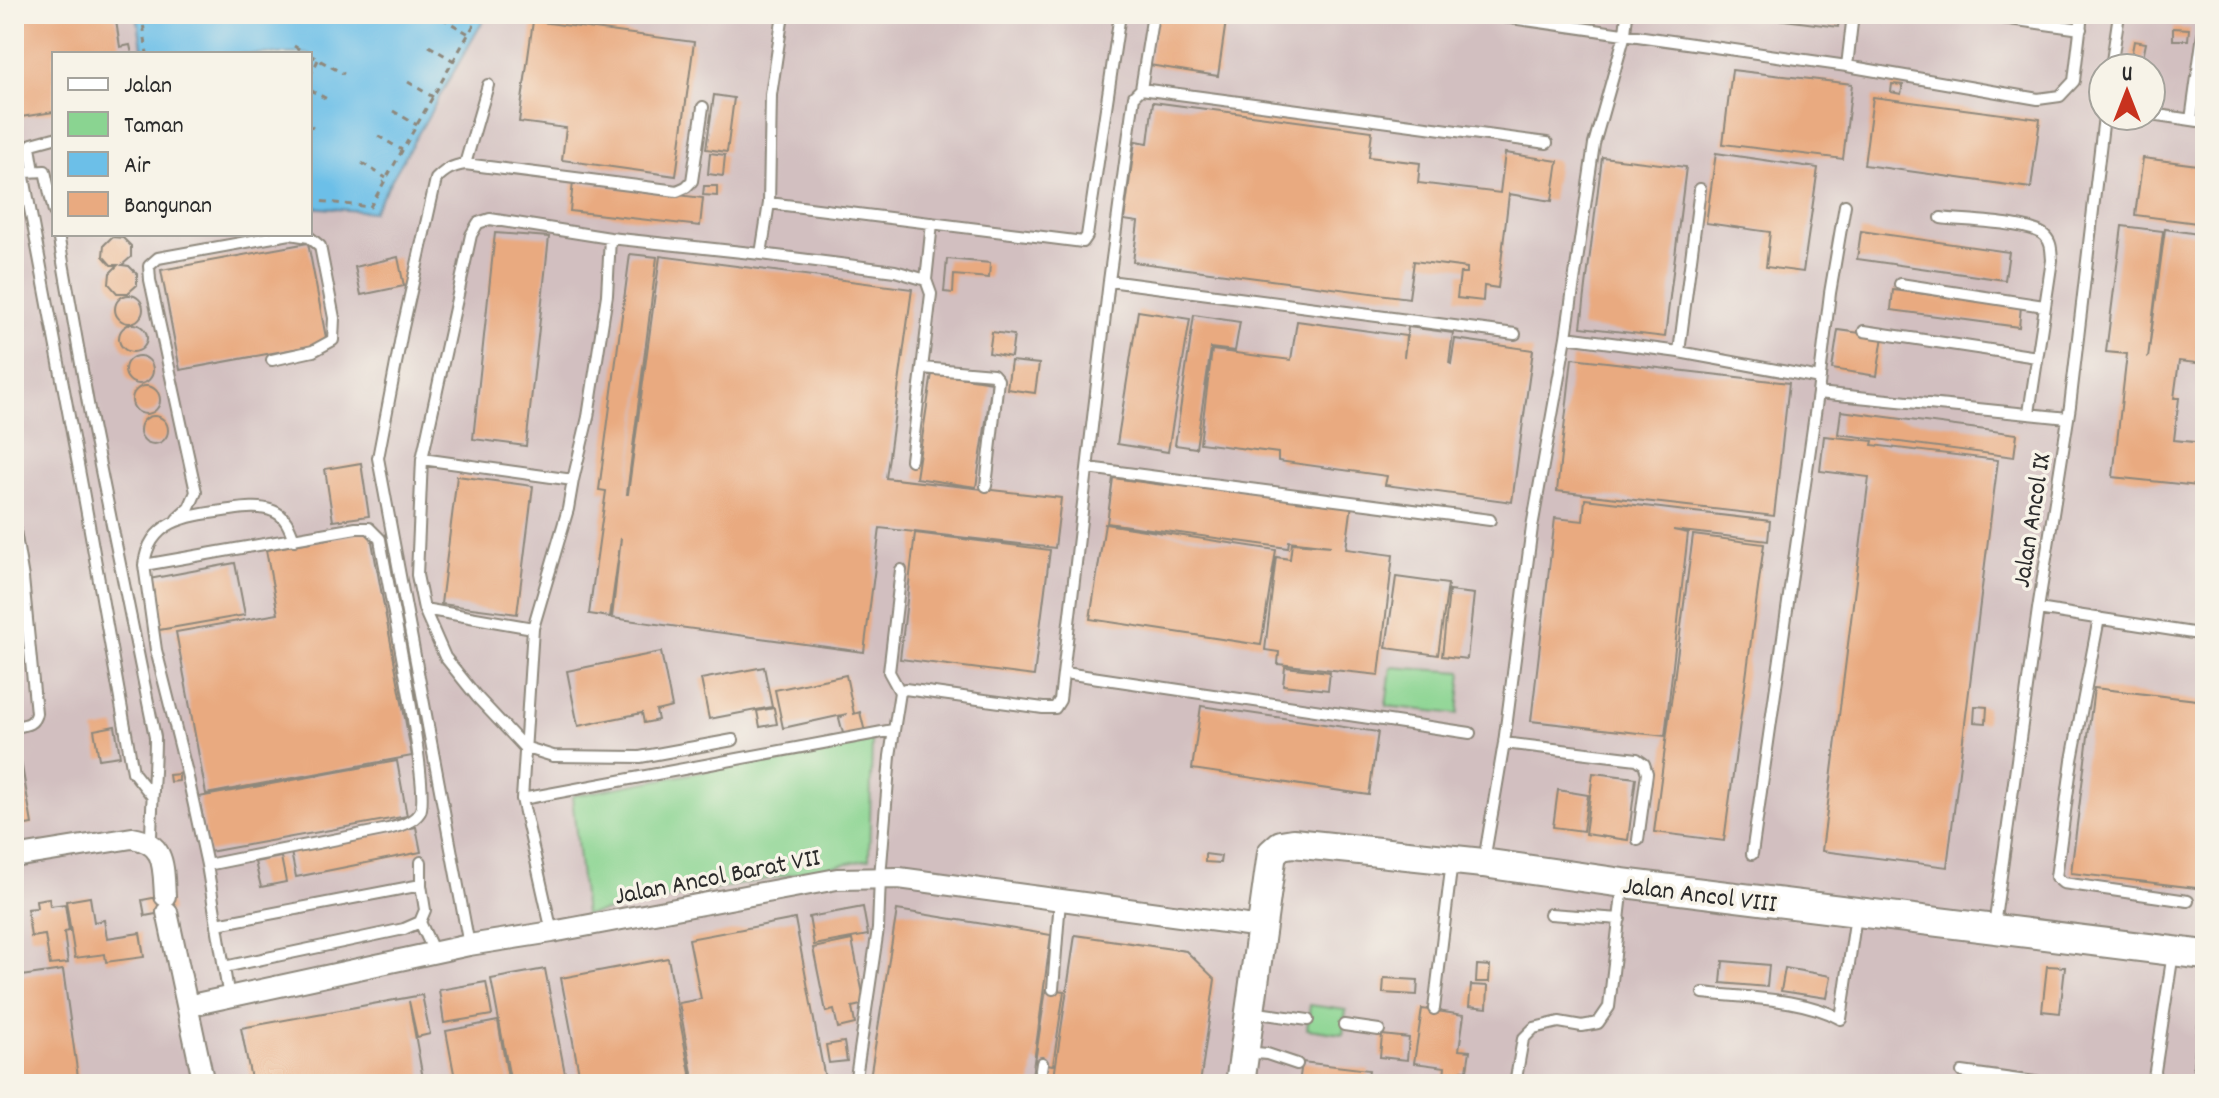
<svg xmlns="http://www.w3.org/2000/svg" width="2219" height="1098" viewBox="0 0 2219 1098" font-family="Dekko,sans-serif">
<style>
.industrial{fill:#d2bfc0;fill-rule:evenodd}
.green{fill:#8ad491;stroke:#5a805e;stroke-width:2}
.water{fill:#6cbfe8;stroke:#4c758a;stroke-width:2}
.building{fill:#e9aa80}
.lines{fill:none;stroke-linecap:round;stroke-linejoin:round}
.lane-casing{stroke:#8e887c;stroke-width:14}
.street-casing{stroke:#8e887c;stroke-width:24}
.secondary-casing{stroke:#8e887c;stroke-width:32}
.path{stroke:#8e887c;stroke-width:3;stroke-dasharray:6 6;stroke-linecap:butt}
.lane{stroke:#fff;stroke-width:10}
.street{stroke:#fff;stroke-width:20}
.secondary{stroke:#fff;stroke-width:28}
.labels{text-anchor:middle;stroke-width:7;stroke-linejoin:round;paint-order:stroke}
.street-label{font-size:26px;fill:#2b2b2b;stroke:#f7f3e8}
</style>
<rect width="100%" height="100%" fill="#f7f3e8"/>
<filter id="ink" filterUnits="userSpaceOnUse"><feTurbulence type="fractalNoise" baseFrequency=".0125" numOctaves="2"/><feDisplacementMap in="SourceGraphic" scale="16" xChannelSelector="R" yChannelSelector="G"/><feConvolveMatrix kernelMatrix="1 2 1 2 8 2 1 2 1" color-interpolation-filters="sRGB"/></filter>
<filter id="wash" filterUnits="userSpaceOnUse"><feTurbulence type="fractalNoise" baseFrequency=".006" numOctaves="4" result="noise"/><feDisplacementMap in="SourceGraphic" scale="32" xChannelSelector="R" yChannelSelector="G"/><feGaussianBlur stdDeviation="1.8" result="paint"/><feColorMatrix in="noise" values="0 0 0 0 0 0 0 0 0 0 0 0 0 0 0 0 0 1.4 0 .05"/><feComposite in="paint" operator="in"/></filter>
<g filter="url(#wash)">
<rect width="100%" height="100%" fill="#f0e6cc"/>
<path class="industrial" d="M14 14H137L143 54H54V234H310V207L373 212 487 14H2205V1084H14ZM2103 68H2151V116H2103Z"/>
<path class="green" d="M1391 667 1462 672 1458 714 1386 706Z
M872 740 869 859 585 915 572 796Z
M1310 1005 1346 1010 1343 1034 1307 1029Z"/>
<path class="water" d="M137 14H487L373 212 310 207V54H143Z"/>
<g id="blocks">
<path class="building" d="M50 14H115L120 47 130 45 132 54H54V112L14 118V20Z
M1157 14H1227L1218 76 1149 65Z
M1754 14H1840L1838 27 1754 16Z
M533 21 694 42 676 176 562 160 566 128 519 122Z
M2173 28 2189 29 2188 40H2173Z
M2134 41 2146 43 2141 68H2129Z
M1732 70 1852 84 1843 159 1723 144Z
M1892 84 1903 85 1901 94 1891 92Z
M714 95 734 98 727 152 706 149Z
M1873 97 2040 119 2031 188 1864 165Z
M1153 102 1372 131 1369 157 1420 163 1418 183 1500 193 1505 153 1558 161 1552 201 1509 194 1498 288 1484 286 1483 301 1457 298 1460 273H1467V268L1414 261 1409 298 1133 262 1138 222 1124 220 1135 141 1148 143Z
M710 153 725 155 723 176 708 174Z
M1716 153 1818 168 1803 272 1766 267 1770 232 1706 223Z
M1602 157 1686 167 1665 337 1581 327Z
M2143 158 2205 166V224L2135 215Z
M573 182 703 198 700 226 570 211Z
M704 186H717V196L703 195Z
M2122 226 2163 231 2148 358 2165 229 2205 235V364L2179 361 2174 398H2179L2174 440 2203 443 2198 486 2113 477 2127 354 2106 352Z
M1861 231 2009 252 2005 280 1857 259Z
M495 233 549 237 526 446 473 439Z
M112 237 123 238 131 246V257L122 265 129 266 137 274V285L128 293H117L109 284 110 273 118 265H111L103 256 104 245Z
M308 243 327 343 180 370 161 270Z
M630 254 657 257 627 494H628L660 256 912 289 886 478 1061 498 1055 548 880 528 864 652 612 618 621 538 610 617 589 614 606 491 599 490Z
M398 257 404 286 361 295 355 267Z
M947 259 990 263 989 278 954 275 953 293 944 292Z
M1893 290 2021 306 2019 327 1891 310Z
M115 309a14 14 0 1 1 28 0a14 14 0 1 1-28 0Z
M1138 311 1190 319 1168 452 1117 444Z
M1194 315 1240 322 1235 351 1211 348 1196 448 1175 445Z
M1297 321 1406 336 1404 357 1408 327 1453 333 1449 363 1451 364 1455 339 1533 350 1512 502 1385 485 1387 476 1278 461V453L1200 443 1212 350 1291 360Z
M119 338a14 14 0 1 1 28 0a14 14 0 1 1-28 0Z
M1838 330 1883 336 1877 376 1832 369Z
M992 332 1014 335 1011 357 989 353Z
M125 370a14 14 0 1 1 28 0a14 14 0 1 1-28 0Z
M1572 358 1789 383 1774 516 1557 491Z
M1011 361 1039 364 1035 393 1007 389Z
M2203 366H2205V400L2199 399Z
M932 373 992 382 976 487 916 478Z
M132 400a14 14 0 1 1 28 0a14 14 0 1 1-28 0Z
M1841 411 2017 434 2014 457 1838 434Z
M140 430a14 14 0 1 1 28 0a14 14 0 1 1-28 0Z
M1824 436 1873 441 1872 445 1998 460 1947 867 1822 851 1869 477 1820 471Z
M361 463 369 516 333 521 325 469Z
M457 476 533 486 517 614 441 604Z
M1113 478 1164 485 1165 478 1352 504 1346 549 1393 555 1379 675 1278 664 1279 652 1265 650 1276 557 1290 559 1292 543 1331 546 1289 541 1288 548 1107 523Z
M1585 499 1770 521 1768 541 1673 530 1688 533 1665 736 1531 721 1555 518 1583 521Z
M1105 524 1276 550 1261 645 1090 619Z
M370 531 412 756 206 794 176 632 278 614 266 550Z
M915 533 1050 550 1034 676 900 659Z
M1693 535 1764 544 1724 841 1654 832Z
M235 563 245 615 159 630 149 579Z
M1396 577 1448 584 1438 655 1386 648Z
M1449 591 1474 594 1467 659 1442 656Z
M661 652 672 707 656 711 658 720 644 723 642 713 578 726 567 671Z
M764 667 772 707 709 719 701 679Z
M1285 667 1330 672 1328 690 1283 685Z
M846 675 854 714 860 712 865 732 844 737 839 718 847 714 783 728 775 690Z
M2094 688 2205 701V889L2071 873Z
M1201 706 1378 732 1369 795 1192 769Z
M1975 706 1987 707 1986 723 1974 722Z
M774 708 777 724 760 727 757 711Z
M115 726 120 756 99 759 94 730Z
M20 755 32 824 14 827V756Z
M397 761 407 816 209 852 199 797Z
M1593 773 1636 778 1628 840 1585 834Z
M179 774V781L170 782 169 775Z
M1558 790 1588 795 1583 831 1553 827Z
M416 827 421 852 296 877 291 852Z
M1205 854 1221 856 1220 863 1205 862Z
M281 857 286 882 261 887 255 862Z
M169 895 172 911 145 916 142 900Z
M90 897 94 922 104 920 107 938 140 933 144 957 106 962 105 954 75 958 66 901Z
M49 898 50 906 65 904 69 931 64 932 68 963 50 965 45 935 31 937 27 909 37 908 36 900Z
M863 907 868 935 814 945 809 917Z
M897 910 1051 935 1031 1084H869Z
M795 919 826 1084H694L679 1003 701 999 689 939Z
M1075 935 1186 951 1215 979 1200 1084H1053Z
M852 940 865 1004 852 1007 855 1024 838 1028 834 1010 826 1012 813 948Z
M668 958 692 1084H581L561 978Z
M1723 961 1769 965 1767 987 1721 983Z
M1477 965 1490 966 1489 982H1476Z
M2047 966 2065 967 2060 1013 2042 1011Z
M1785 968 1831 976 1827 998 1781 991Z
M545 969 567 1084H511L491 979Z
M63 970 79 1084H14V977Z
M1384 978 1418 980 1417 995 1383 993Z
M486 982 492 1015 444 1023 439 990Z
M1471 985 1488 986 1487 1008 1469 1006Z
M1046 989 1064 991 1053 1065 1035 1062Z
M422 995 430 1034 417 1037 409 1001 424 1084H252L241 1028Z
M1422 1009 1464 1015 1459 1050 1470 1051 1467 1070H1462L1461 1078 1444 1076 1445 1067 1414 1063Z
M498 1021 509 1084H456L446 1031Z
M1382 1035 1409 1038 1407 1060 1380 1057Z
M844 1042 847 1061 829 1063 826 1045Z
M1302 1062 1369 1070 1367 1084H1299Z
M2168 1075 2184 1077 2183 1084H2167Z"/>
</g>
</g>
<g filter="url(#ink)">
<use href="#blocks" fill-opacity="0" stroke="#8e887c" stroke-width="2"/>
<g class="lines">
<defs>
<path id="lane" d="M1483 14 1847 66 2038 99 2060 96 2074 81 2082 14
M1974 14 2081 29
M1847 66 1853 14
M2111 68 2119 14
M1141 89 1547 143
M2151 114 2205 122
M2191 120 2205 20
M465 164 488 85
M34 171 30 147 32 144 54 138
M769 203 1083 242 1087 236 1120 14
M54 212 45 171 26 172 24 177 83 491 133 772 152 796
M1941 218C1962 221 2032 222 2045 236 2052 243 2051 251 2052 260L2029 413
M58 234 92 426 155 737C155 773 151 808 151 843
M761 254 769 203 771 95 783 14
M926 280 932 223
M1109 281 1515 334
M1900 284 2044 306
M1864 331 2037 357
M1566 337 1679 352 1820 378
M1679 352 1700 189
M272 360 313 351 333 340 334 318 320 246 309 237 290 234
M922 368 993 374 998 380 986 486
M1818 393 2068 418
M422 459 573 480
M1088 468 1490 520
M177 519 189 508 196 492 150 280 149 266 158 258 290 234
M14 525 23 578 36 713C34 725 25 725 14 727
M144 565C149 521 186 516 223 511 239 509 257 505 273 511 285 515 290 528 294 540
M424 609 417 575 422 459 471 235 478 223 490 219 610 238 761 254 895 271 926 280 931 294 911 460
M2038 609 2205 635
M2099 618 2072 760 2056 877 2063 883 2188 901
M533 628 424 609 445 657 477 697 524 747 553 756 640 757 733 740
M1065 673 1470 733
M900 692 889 672 901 570
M1504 743 1637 759 1644 764 1647 773 1638 840
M522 799 893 730
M1752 854 1818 393 1830 293 1845 205
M1484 861 1504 743 1532 527 1566 337 1594 144 1625 34 1627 14
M421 862V885L425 910 420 922 434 952
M207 865 388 829C399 826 413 823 420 812 432 792 386 577 380 539L369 528H356L144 565 156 650 187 773 207 865 229 998
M1550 914 1620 919
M217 924 421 885
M1994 926 2038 609 2070 406 2104 116
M552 932 522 799 533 628 568 509 573 480 588 417 607 295 610 238
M469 945 378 458 402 332 436 179C445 170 452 166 465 164L677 191 686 187 692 181 703 107
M224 967 404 929 420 922
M1053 989 1060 900
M1703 993C1746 998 1803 998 1841 1019L1856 915
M1434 1009 1452 861
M1251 1012 1308 1020
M1344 1025 1379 1030
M1246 1052 1267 1054 1297 1064
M2199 1066 2205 1015
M1962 1072 2049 1084
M855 1084 878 929 880 877 890 756 900 692 905 689 1043 708H1055L1060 700 1109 281 1134 96 1141 89 1153 14
M1039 1084 1042 1063
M1515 1084 1523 1039 1534 1028 1559 1022 1582 1026 1598 1023 1609 1007 1623 885
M2153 1084 2173 953"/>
<path id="street" d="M14 857 132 838C166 843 163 867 165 896
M167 912 204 1084
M188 1008 196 1004 469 945 552 932 837 879 899 878 1261 927"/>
<path id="secondary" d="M1240 1084 1272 853 1281 845 1293 843 1483 863 1623 883 2205 955"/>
</defs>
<use href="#lane" class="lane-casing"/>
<use href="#street" class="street-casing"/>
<use href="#secondary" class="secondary-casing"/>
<path class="path" d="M142 14 147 54
M442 18 469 34
M294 46 307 54
M429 46 454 61
M310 55 344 74
M310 76 318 60
M408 82 433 97
M310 90 329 100
M393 111 417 125
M310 126 313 128
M378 136 402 150
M362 163 386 178
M310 200 370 207 480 14"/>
<use href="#lane" class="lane"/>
<use href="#street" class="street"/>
<use href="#secondary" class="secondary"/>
</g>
</g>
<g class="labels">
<g class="street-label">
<text transform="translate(2030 520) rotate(-81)" y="9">Jalan Ancol IX</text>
<text transform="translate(717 875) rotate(-11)" y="9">Jalan Ancol Barat VII</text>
<text transform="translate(1700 893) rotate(7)" y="9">Jalan Ancol VIII</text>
</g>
</g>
<rect width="2219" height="1098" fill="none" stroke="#f7f3e8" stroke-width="48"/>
<rect x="52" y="52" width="260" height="184" fill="#f7f3e8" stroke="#a5a39c" stroke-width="2"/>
<rect x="68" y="78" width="40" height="12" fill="#ffffff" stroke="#a5a39c" stroke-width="2"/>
<text x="124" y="92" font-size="24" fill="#2b2b2b">Jalan</text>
<rect x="68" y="112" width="40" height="24" fill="#8ad491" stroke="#a5a39c" stroke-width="2"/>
<text x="124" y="132" font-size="24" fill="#2b2b2b">Taman</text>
<rect x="68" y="152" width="40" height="24" fill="#6cbfe8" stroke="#a5a39c" stroke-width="2"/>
<text x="124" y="172" font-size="24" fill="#2b2b2b">Air</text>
<rect x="68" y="192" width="40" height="24" fill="#e9aa80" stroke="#a5a39c" stroke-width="2"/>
<text x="124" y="212" font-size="24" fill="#2b2b2b">Bangunan</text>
<g transform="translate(2127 92)"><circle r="38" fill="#f7f3e8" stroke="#a5a39c" stroke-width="2"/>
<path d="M0-6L14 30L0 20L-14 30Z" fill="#c8321e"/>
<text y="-12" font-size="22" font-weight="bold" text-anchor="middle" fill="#2b2b2b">U</text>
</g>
</svg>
